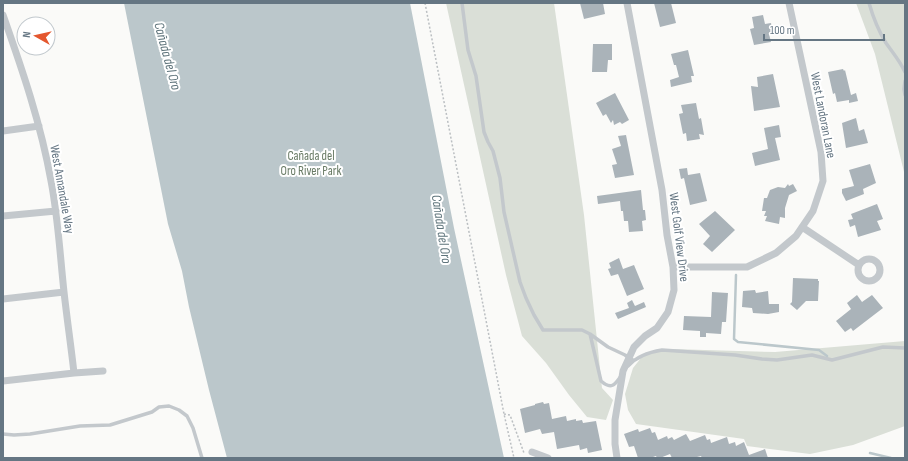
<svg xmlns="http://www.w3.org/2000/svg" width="908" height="461" viewBox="0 0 908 461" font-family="'Sofia Sans Condensed',sans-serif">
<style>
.green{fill:#dadfd7}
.water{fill:#bbc7cb}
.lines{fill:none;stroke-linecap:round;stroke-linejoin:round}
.stream{stroke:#bbc7cb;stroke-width:2.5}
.building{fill:#aab3b9}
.path{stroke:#bbbfc2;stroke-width:1.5;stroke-dasharray:2 2;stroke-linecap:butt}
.lane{stroke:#c3c8cc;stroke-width:3.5}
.street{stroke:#c3c8cc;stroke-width:7}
.labels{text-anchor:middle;stroke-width:4;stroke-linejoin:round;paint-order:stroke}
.street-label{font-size:13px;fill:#657683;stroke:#fff}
.park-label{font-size:13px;fill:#687a64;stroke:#fff}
.water-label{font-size:14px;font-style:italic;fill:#60757c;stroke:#fff}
</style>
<rect width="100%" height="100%" fill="#fafaf8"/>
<path class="green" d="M446 3H554L584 215 602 388 613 400 606 420 587 417 569 395 546 363 522 336 506 275Z
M856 3H905V176L875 54Z
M905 341V426L853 445 810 454 747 446 744 439 636 424 628 410 625 394 633 368 645 353 671 349 775 352Z"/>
<path class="water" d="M124 3H410L454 228 504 458H227L209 390 189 307 182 271 168 224Z"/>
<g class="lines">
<path class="stream" d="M736 275 734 339 738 342 819 350 827 356
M870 453 891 458"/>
</g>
<path class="building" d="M580 3H603L605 14 584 19Z
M654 3H671L676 23 660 27Z
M763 15 765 24 771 23 773 33 769 34 771 42 754 45 750 29 754 28 752 17Z
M593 44H612V60H608L607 72H592Z
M688 50 694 76H691L692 82 671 87 670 80 679 77 676 65H674L671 54Z
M843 69 844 71 845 70 851 95 856 93 858 101 849 103V100L837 102 835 93 833 94 828 72Z
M773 74 780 107 754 111 751 86 758 87 757 77Z
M615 93 629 120 622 124 620 122 614 125 613 120 611 123 606 114 603 116 596 103Z
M696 103 699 119 701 118 704 135 699 134 700 139 687 141 686 133 683 134 679 114 683 113 681 105Z
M856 118 859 131 864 129 868 143 846 148 842 123Z
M779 125 781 137 775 138 780 160 755 166 752 153 768 149 764 128Z
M626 135 634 175 615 178 612 165 617 164 612 149 621 146 618 136Z
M870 164 876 183 863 189 864 194 846 201 842 193V189L854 186 849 170Z
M687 168 688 175 700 173 707 201 690 205 684 178 681 179 679 169Z
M788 184 789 186 793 184 797 191 789 195 785 208V218L780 217 779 224 765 221 767 216H764L766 211H762L764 198H767L770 190 778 187 785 188Z
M641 190 643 210H645L646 220 642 221 643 231 629 232 628 221H624L623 211H621L620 201 598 204 597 196Z
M877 204 883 219 877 221 881 230 858 237 855 225 850 227 848 220 853 219 851 214Z
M715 211 735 230 712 252 703 244 710 236 699 224Z
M619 258 623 269 634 265 644 289 627 296 618 274 611 276 608 269 611 268 609 263Z
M793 278 818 279V281H819L818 301H806L797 310 790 304 792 302Z
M755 290 756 293 768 291 769 304H779V312L768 314 753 313 752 308 742 307 743 291Z
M712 292 728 293 726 322H722L721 334 706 333V337H700V331L683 330 684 316 711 317Z
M857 295 862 302 872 295 883 308 853 331 851 328 845 332 836 321 851 309 847 303Z
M632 300 635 306 644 302 646 307 618 319 615 313 629 308 627 303Z
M543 402 544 404 549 403 552 419 566 416 567 421 576 419V421L582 420 583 423 596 421 602 450 588 453 587 448 580 450 579 445 557 449 554 432 542 434 540 429 525 433 520 409 535 405V404Z
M650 428 652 433 655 432 658 440 667 436 668 439 672 437 674 440 686 434 690 441 705 435 707 440 710 439 711 443 727 437 729 444 735 442 736 446 744 442 749 455 765 449 768 458H702L701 456 693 458H672L670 454 660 458H657L656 456 650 458H638L634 446 629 447 624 434 638 429 639 432Z"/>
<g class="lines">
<path class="path" d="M425 3 504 414 514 458
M504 414 510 415 524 453H525"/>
<path class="lane" d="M462 3 468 50 476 76 484 132 488 142 493 151 500 178 504 212 520 282 526 298 534 315 543 330H582L590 334
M869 3C873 17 878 30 886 43 893 53 900 61 905 72
M905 81 904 89 905 95
M628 366C637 356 649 352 662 350L735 355 762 359 777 360 812 355 832 360 883 347 905 348
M621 376C615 385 611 390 601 381L590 334 608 347 625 355 629 358 633 360
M3 434 14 435 30 434 80 426 110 425 152 412 159 407 169 406 179 410 187 416 193 428 202 458"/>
<path class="street" d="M3 15C22 69 41 124 51 181 58 217 60 255 64 292 67 319 71 346 74 373
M3 131 39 126
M3 216 56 211
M802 227 859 265
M858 270a11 11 0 1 1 22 0a11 11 0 1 1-22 0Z
M673 267H747L776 253 796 236 813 211 823 181 821 152 789 3
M3 299 64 292
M3 381 74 373 103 371
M532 452 548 458
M617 458 615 444V420L623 371 634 347 645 336 657 328 668 312 674 290 673 267 667 235 662 190 627 3"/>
</g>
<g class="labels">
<g class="street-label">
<text transform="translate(824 115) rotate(79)" y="5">West Landoran Lane</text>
<text transform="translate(63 189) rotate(80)" y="5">West Annandale Way</text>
<text transform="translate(680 237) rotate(83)" y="5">West Golf View Drive</text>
</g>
<g class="park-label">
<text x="311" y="160">Cañada del<tspan x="311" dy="15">Oro River Park</tspan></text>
</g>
<g class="water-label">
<text transform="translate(168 56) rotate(75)" y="5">Cañada del Oro</text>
<text transform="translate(442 229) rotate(81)" y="5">Cañada del Oro</text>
</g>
</g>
<rect width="908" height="461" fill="none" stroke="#657683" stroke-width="8"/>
<g transform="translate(36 36) rotate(278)"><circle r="19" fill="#ffffff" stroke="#c1c8cd"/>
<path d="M0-3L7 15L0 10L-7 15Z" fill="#e4572e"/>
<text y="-6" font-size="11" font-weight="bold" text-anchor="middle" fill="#657683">N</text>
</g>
<path d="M764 34v6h120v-6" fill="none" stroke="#657683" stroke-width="2"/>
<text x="770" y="34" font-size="12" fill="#657683" stroke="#ffffff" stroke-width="3" paint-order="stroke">100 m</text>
</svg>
